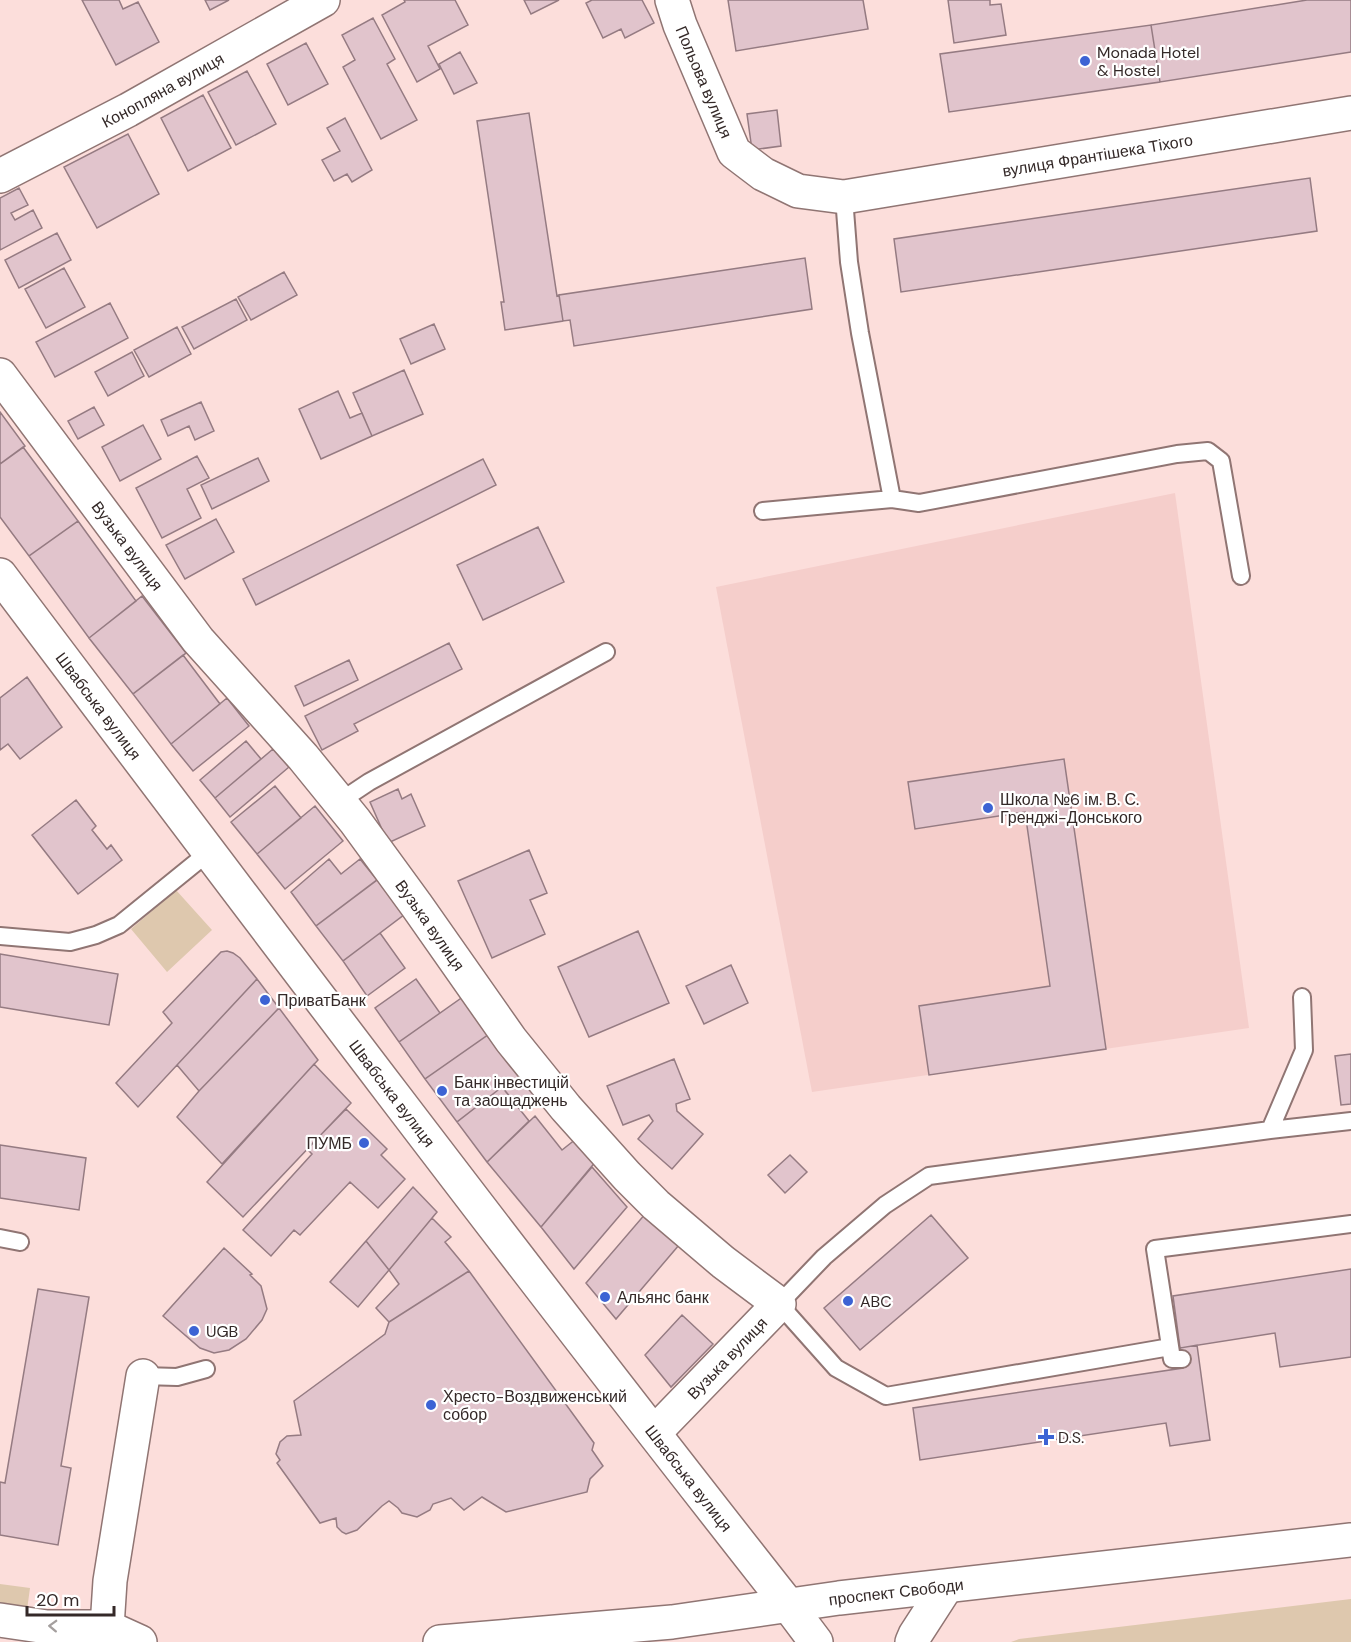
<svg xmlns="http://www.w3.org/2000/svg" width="1351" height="1642" viewBox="0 0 1351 1642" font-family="'DM Sans',sans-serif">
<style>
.built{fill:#f5cecb}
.green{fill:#dec8ae}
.building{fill:#e1c4cc;stroke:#957b82;stroke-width:1.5}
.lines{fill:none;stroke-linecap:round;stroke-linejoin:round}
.service-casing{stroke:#907573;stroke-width:20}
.minor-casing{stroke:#907573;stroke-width:36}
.tertiary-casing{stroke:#907573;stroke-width:36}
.secondary-casing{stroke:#907573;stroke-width:36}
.service{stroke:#fff;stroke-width:16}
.minor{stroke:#fff;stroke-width:33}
.tertiary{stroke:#fff;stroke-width:33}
.secondary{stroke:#fff;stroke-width:33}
.oneway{stroke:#a49f9e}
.poi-dot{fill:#3c63d4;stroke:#fff;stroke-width:2}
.labels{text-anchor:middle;stroke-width:4.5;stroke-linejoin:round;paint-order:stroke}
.poi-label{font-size:16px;fill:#342928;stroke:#fff;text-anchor:start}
.street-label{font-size:16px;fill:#342928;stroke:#fff}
</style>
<rect width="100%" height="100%" fill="#fcdedb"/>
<path class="built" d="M1175 493 1249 1028 812 1092 716 587Z"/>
<path class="green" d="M176 890 212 930 167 972 131 929Z
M0 1584 30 1588 27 1610 0 1607Z
M1351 1599V1642H1011L1019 1639Z"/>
<path class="building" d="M82 0H119L123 9 138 2 159 42 116 65Z
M205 0H229L210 10Z
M404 0H455L468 25 428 46 440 69 417 82 382 15 405 2Z
M524 0H559L531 14Z
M592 0H642L654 23 625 38 621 29 603 38 586 3Z
M728 0H863L868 29 736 51Z
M948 0H990V5L1001 4 1006 35 954 43Z
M1307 0H1351V52L1160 82 1151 25Z
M373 18 395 59 387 64 417 120 381 139 343 67 355 60 342 35Z
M1151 25 1160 82 949 112 940 54Z
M306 43 328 84 288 105 267 64Z
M460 52 477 83 454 94 439 64Z
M247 71 276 124 236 145 208 92Z
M203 95 231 148 188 171 161 118Z
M777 110 781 146 752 150 747 114Z
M529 113 557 296 559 295 563 321 505 330 501 302H504L477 121Z
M345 118 372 170 352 182 347 174 334 181 322 160 340 151 327 128Z
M128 134 159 194 97 228 64 167Z
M1310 178 1317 231 901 292 894 239Z
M19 188 28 205 11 213 15 220 33 210 42 228 0 250V198Z
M57 233 71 260 19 288 5 260Z
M805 258 812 309 574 346 570 320 563 321 559 295Z
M64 268 85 307 46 328 25 289Z
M284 272 297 295 251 320 238 297Z
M236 299 247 320 194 349 182 327Z
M110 303 128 338 55 377 36 342Z
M434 324 445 349 411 364 400 339Z
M177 327 191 354 149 377 134 350Z
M132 352 144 376 108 396 95 372Z
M404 370 423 414 372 436 353 393Z
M338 391 350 418 362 413 372 436 321 459 299 409Z
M201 402 214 431 195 440 189 426 168 436 161 420Z
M94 407 104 425 78 439 68 421Z
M0 412 25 446 0 464Z
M143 425 161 459 120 481 102 447Z
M23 447 78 521 29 556 0 517V464Z
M197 456 209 478 187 489 201 518 162 538 136 488Z
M258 458 269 481 212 509 201 485Z
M483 459 496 485 256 605 243 579Z
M216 519 234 552 185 579 166 545Z
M78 521 136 601 89 638 29 556Z
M538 527 564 582 483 620 457 565Z
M142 596 186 653 133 694 89 638Z
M449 643 462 669 354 724 358 731 322 750 305 716Z
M183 655 220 704 171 744 133 694Z
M349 660 358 680 304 706 295 686Z
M27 677 62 727 20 759 8 744 0 750V698Z
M227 698 249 726 193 771 171 744Z
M246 741 261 759 215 798 200 780Z
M273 749 289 767 230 817 215 798Z
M1064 759 1106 1049 929 1075 919 1006 1050 986 1025 812 915 829 908 782Z
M275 786 301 818 257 854 231 822Z
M398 789 402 799 411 794 425 826 388 843 370 802Z
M76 800 96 826 92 830 107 849 111 845 122 860 78 894 32 835Z
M315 806 343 841 285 889 257 854Z
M529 850 547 893 530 900 545 934 492 958 458 881Z
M329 859 341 874 360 859 377 880 316 926 291 892Z
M382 876 409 911 343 961 316 926Z
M638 931 669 1003 589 1037 558 967Z
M380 933 405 968 367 996 343 961Z
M227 951 233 953 240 958 257 979 138 1107 116 1083 172 1023 163 1012 221 952Z
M0 954 118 974 109 1025 0 1007Z
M731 965 748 1003 704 1024 686 986Z
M257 979 279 1008 199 1091 177 1065Z
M416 979 440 1013 399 1042 375 1008Z
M467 994 492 1032 425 1079 399 1042Z
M279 1008 318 1060 222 1164 177 1117 199 1091Z
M492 1032 537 1097 521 1110 502 1087 457 1122 425 1079Z
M1351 1054V1104L1341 1105 1335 1056Z
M674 1059 690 1099 676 1104 677 1111 703 1134 672 1169 638 1139 653 1121 649 1115 623 1125 607 1086Z
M314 1064 351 1103 243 1217 207 1182Z
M502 1087 529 1121 487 1162 457 1122Z
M346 1109 387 1149 381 1155 405 1179 378 1208 350 1182 300 1235 294 1230 271 1256 243 1230 312 1154 307 1149Z
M535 1116 562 1150 576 1139 597 1160 541 1227 487 1162Z
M0 1145 86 1158 79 1210 0 1198Z
M790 1155 807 1172 785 1193 768 1175Z
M592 1167 627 1207 574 1269 541 1227Z
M413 1187 437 1212 389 1270 366 1241Z
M646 1213 679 1245 616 1319 586 1283Z
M931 1215 968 1258 860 1350 824 1308Z
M432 1218 451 1237 445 1242 469 1271 389 1322 376 1308 399 1284 389 1270Z
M366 1241 389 1270 358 1307 330 1282Z
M224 1248 252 1274 250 1275 261 1286 267 1309 262 1320 246 1339 229 1350 214 1353 200 1348 163 1316Z
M1351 1269V1357L1280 1367 1275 1333 1180 1348 1173 1296Z
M469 1271 594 1443 592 1450 603 1466 590 1479 587 1492 506 1512 482 1497 464 1510 451 1498 433 1504 430 1510 417 1517 402 1513 398 1508 389 1501 382 1506 357 1530 346 1534 342 1532 337 1527 336 1518 320 1523 277 1463 280 1460 276 1454 280 1442 287 1436 301 1435 294 1401 385 1334 389 1322Z
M38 1289 89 1297 61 1466 71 1468 58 1545 0 1535V1482L5 1483Z
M682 1315 713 1344 671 1387 645 1355Z
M1197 1345 1210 1440 1170 1446 1166 1423 920 1460 913 1408 1183 1368 1180 1348Z"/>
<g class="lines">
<defs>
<path id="service" d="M844 197 849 262 860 333 892 499
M763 511 892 499 919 503 1177 454 1208 451 1221 461 1241 576
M339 802 369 782 606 652
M0 936 70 942 96 935 119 925 209 852
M1270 1130 1304 1050 1302 997
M0 1238 20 1242
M1170 1347 886 1396 836 1368 779 1304 824 1257 885 1205 929 1176 1270 1130 1351 1121
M1182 1359H1172L1155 1249 1351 1224
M143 1376 177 1377 206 1369"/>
<g id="minor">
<path id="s1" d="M672 0 680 25 734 152 763 174 798 191 844 197 1351 113"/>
<path id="s2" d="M0 176 128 110 323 0"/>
<path id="s3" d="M0 375 198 640 303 757 355 821 417 906 511 1040 566 1108 627 1176 656 1205 723 1262 779 1304 654 1433"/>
<path d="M107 1627 110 1581 143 1376"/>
</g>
<g id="tertiary">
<path id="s4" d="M0 575C260 920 521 1266 789 1606"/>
</g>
<g id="secondary">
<path d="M789 1606 816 1642"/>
<path d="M0 1620 47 1627H107L140 1642"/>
<path id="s5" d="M440 1642 672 1622 839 1598 1351 1540"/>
<path d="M912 1642 915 1635 946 1587"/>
</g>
</defs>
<use href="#service" class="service-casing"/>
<use href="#minor" class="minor-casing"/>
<use href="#tertiary" class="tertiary-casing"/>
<use href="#secondary" class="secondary-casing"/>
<use href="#service" class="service"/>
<use href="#minor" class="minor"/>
<use href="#tertiary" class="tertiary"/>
<use href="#secondary" class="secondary"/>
</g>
<defs><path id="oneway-chevron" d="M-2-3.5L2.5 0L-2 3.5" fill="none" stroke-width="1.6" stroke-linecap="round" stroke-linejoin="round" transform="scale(1.5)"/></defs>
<use class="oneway" href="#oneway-chevron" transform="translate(53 1626) rotate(-178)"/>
<g class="poi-dot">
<circle cx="1085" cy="61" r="6"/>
<circle cx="988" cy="808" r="6"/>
<circle cx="265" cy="1000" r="6"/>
<circle cx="442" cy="1091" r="6"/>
<circle cx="364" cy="1143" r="6"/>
<circle cx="605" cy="1297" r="6"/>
<circle cx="848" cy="1301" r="6"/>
<circle cx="194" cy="1331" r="6"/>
<circle cx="431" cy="1405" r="6"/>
<path d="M1043 1428h6v6h6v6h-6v6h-6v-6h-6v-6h6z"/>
</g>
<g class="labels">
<g class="poi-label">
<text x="1097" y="58">Monada Hotel<tspan x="1097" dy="18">&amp; Hostel</tspan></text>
<text x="1000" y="805">Школа №6 ім. В. С.<tspan x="1000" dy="18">Гренджі-Донського</tspan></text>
<text x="277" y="1006">ПриватБанк</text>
<text x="454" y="1088">Банк інвестицій<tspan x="454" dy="18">та заощаджень</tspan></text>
<text x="352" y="1149" text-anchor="end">ПУМБ</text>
<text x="617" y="1303">Альянс банк</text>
<text x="860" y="1307">ABC</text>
<text x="206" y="1337">UGB</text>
<text x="443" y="1402">Хресто-Воздвиженський<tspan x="443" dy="18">собор</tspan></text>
<text x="1058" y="1443">D.S.</text>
</g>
<g class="street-label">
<text dy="6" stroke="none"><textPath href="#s1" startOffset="88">Польова вулиця</textPath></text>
<text dy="6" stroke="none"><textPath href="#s2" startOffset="184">Конопляна вулиця</textPath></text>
<text dy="6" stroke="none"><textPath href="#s1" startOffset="543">вулиця Франтішека Тіхого</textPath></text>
<text dy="6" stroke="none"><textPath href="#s3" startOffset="213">Вузька вулиця</textPath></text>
<text dy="6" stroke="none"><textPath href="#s4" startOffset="164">Швабська вулиця</textPath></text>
<text dy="6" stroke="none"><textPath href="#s3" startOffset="699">Вузька вулиця</textPath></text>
<text dy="6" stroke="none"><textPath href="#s4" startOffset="650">Швабська вулиця</textPath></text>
<text transform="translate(727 1358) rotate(-46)" y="6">Вузька вулиця</text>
<text dy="6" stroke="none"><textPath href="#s4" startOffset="1136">Швабська вулиця</textPath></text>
<text dy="6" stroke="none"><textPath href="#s5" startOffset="459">проспект Свободи</textPath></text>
</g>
</g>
<path d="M27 1606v9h87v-9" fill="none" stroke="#342928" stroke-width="3"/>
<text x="36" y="1606" font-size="18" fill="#342928" stroke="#ffffff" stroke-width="4.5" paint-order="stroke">20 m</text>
</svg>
